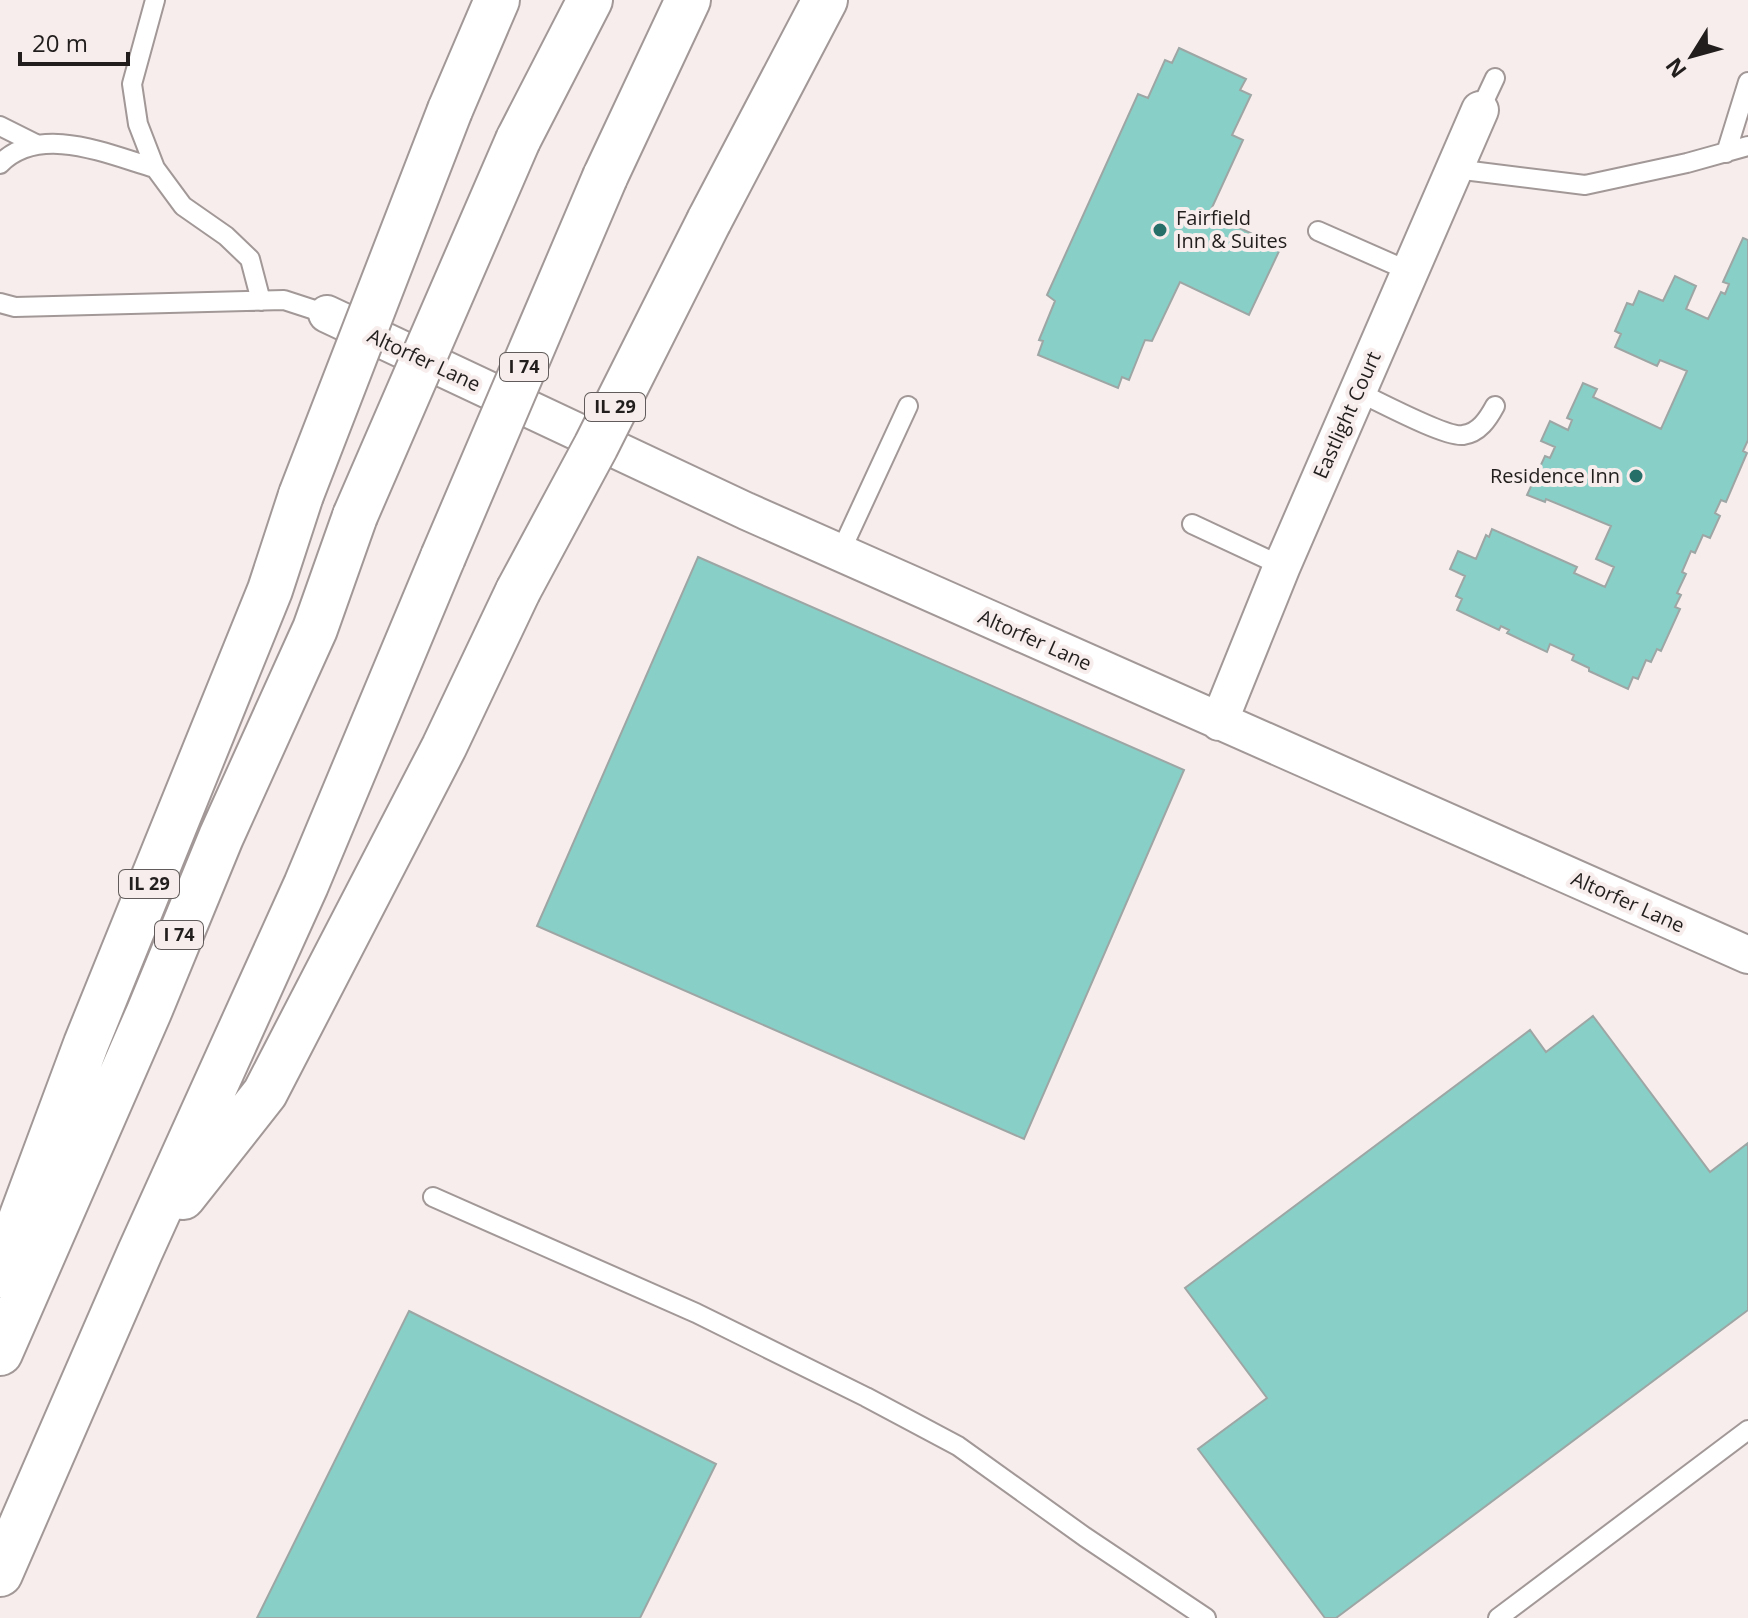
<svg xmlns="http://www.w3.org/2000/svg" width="1748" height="1618" viewBox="0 0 1748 1618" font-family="'Open Sans',sans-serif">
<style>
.building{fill:#88d0c7;stroke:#9da6a4;stroke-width:2}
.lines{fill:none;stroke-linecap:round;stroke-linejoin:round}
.lane-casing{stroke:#a19897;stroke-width:22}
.street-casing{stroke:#a19897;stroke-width:40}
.highway-casing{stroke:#a19897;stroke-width:48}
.lane{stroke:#fff;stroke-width:18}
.street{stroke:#fff;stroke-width:36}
.highway{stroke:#fff;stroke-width:44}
.highway-bridge-casing{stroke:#a19897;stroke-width:48;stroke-linecap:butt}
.highway-bridge{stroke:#fff;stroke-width:44}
.poi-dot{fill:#266f68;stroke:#f7edec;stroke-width:3}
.labels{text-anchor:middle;stroke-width:8;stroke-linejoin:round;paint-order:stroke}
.shield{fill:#f7edec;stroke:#615c5b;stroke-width:2}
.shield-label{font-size:18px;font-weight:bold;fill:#211e1d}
.poi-label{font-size:20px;fill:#211e1d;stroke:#f7edec;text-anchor:start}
.street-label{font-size:20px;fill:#211e1d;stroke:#f7edec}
</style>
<rect width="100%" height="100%" fill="#f7edec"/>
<path class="building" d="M1179 48 1246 79 1240 90 1251 95 1232 135 1243 140 1209 214 1281 247 1249 315 1180 282 1152 341 1145 340 1129 380 1122 377 1118 388 1038 355 1043 341 1039 340 1055 301 1047 295 1138 94 1148 98 1165 60 1172 63Z
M1743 238 1748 240V440L1743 451 1747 453 1726 502 1721 500 1715 513 1720 516 1710 538 1703 535 1695 553 1691 551 1682 572 1686 574 1677 593 1681 595 1675 607 1680 609 1661 651 1657 649 1651 662 1646 660 1638 679 1633 677 1628 689 1589 671V668L1572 660 1574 655 1550 644 1547 652 1507 633 1509 630 1501 626 1499 630 1457 610 1462 599 1456 596 1465 576 1450 569 1458 551 1476 559 1486 535 1489 537 1492 529 1577 567 1574 573 1605 587 1614 567 1596 559 1611 526 1546 499 1545 502 1527 495 1545 456 1550 458 1555 447 1541 441 1550 421 1568 430 1572 420 1567 418 1583 383 1597 389 1593 397 1661 429 1687 371 1660 360 1657 366 1615 347 1621 334 1615 331 1627 303 1633 305 1639 291 1663 301 1675 276 1696 286 1686 309 1708 319 1721 292 1725 294 1729 284 1723 282Z
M698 557 1184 770 1024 1139 537 926Z
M1593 1016 1710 1172 1748 1143V1310L1336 1618H1325L1198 1449 1267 1398 1185 1288 1530 1030 1546 1052Z
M409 1311 716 1464 640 1618H257Z"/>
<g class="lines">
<defs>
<path id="lane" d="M155 0 132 84 138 124 155 168 183 206 226 236 250 259 261 301
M1480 110 1495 78
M0 126 36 144
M1726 153 1748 82
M0 164C40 123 109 155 155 168
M1455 169 1585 185 1687 163 1748 146
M1318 231 1411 272
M0 303 15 307 284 300 327 314
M1356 391C1376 400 1446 438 1463 435 1479 433 1488 419 1495 406
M1192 524 1282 566
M840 553 908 406
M433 1197 696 1313 866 1397 958 1446 1085 1537 1206 1618
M1498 1618 1748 1430"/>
<path id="street" d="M327 314 746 511 1748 955
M1219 722 1282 566 1480 110"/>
<path id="highway" d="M450 110 497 0
M518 140 590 0
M605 177 688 0
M709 221 825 0
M183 1197 265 1093 444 747 518 591
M0 1275 86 1044 270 590 301 495
M0 1353 149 1012 221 837 315 629 355 516
M0 1574 140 1252 306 885 443 557"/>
</defs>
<use href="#lane" class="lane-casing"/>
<use href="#street" class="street-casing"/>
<use href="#highway" class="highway-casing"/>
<use href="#lane" class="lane"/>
<use href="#street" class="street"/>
<use href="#highway" class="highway"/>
<defs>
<path id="highway-bridge" d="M301 495 450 110
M355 516 518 140
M443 557 605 177
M518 591 596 446 709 221"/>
</defs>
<use href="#highway-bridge" class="highway-bridge-casing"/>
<use href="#highway-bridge" class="highway-bridge"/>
</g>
<g class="poi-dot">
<circle cx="1160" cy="230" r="8"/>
<circle cx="1636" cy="476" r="8"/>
</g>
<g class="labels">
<g class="shield">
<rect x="500" y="353" width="48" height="28" rx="6"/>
<rect x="585" y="393" width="60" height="28" rx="6"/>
<rect x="119" y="870" width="60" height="28" rx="6"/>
<rect x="155" y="921" width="48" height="28" rx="6"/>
</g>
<g class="shield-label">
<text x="524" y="373">I 74</text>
<text x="615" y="413">IL 29</text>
<text x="149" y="890">IL 29</text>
<text x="179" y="941">I 74</text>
</g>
<g class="poi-label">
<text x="1176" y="225">Fairfield<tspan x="1176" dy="23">Inn &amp; Suites</tspan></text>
<text x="1620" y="483" text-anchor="end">Residence Inn</text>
</g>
<g class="street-label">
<text transform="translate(424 360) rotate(25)" y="7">Altorfer Lane</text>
<text transform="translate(1347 415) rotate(-66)" y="7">Eastlight Court</text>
<text transform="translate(1035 640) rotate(24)" y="7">Altorfer Lane</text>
<text transform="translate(1628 902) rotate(24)" y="7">Altorfer Lane</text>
</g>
</g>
<g transform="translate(1692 56) rotate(233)" stroke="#f7edec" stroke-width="6" paint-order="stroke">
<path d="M0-6L14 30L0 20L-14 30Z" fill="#211e1d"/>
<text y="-12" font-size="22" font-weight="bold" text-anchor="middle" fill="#211e1d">N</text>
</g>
<path d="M20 52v12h108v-12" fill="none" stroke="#211e1d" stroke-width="4"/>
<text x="32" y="52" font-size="24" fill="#211e1d" stroke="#f7edec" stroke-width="6" paint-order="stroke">20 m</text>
</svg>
